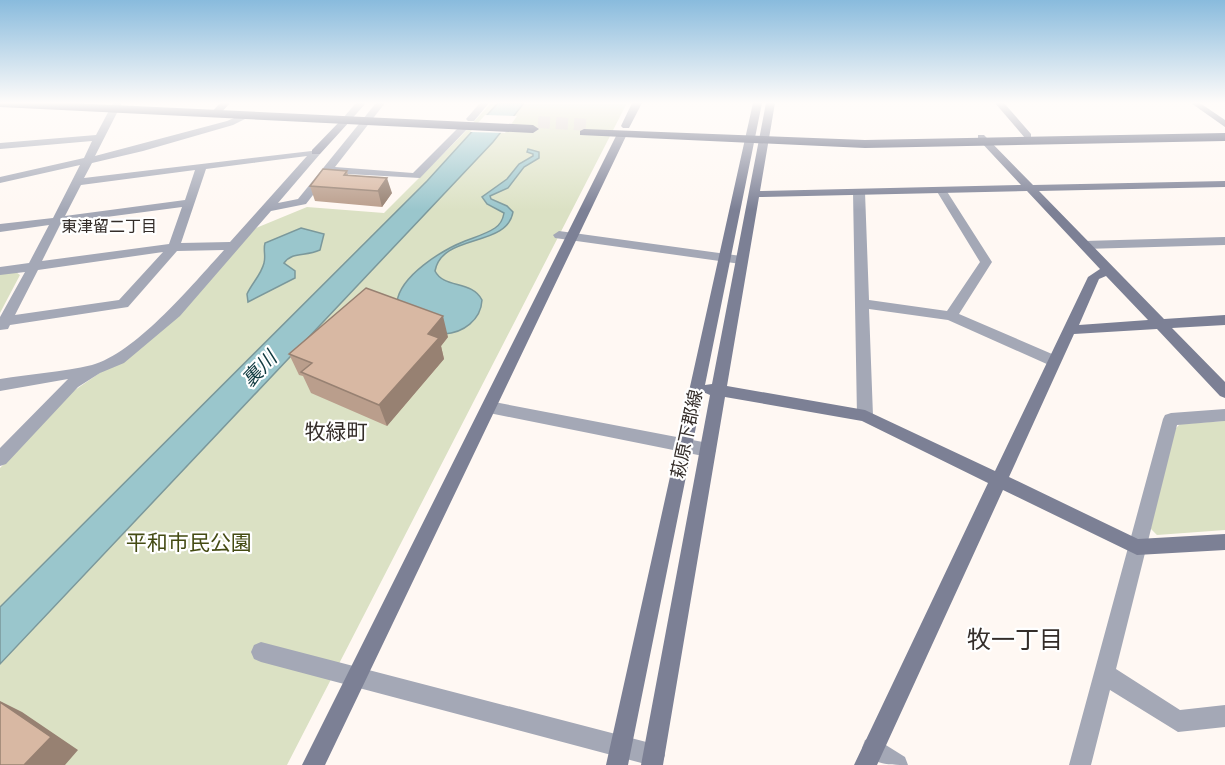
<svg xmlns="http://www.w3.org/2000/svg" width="1225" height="765" viewBox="0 0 1225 765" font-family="'Fira Sans Condensed','Noto Sans JP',sans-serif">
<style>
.green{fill:#dbe1c4}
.water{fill:#9ac6cc;stroke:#7b989b;stroke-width:1.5}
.pier{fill:#fff8f3}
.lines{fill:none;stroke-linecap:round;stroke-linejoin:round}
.highway-tunnel{stroke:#d6cfcb;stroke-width:12;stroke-dasharray:12 6;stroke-linecap:butt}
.street{fill:#a4a8b6;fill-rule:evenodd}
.secondary{fill:#7c8095;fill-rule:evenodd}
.highway{fill:#474d69;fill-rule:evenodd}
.wall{fill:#ba9e8c}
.shaded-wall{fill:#978172}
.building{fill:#d8b8a3;stroke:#978172;stroke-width:1.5}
.labels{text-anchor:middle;stroke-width:4.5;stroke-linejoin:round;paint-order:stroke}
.far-neighbourhood-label{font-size:16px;fill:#342d29;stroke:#fff}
.street-label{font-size:18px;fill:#342d29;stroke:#fff}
.water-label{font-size:20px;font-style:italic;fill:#103a40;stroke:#fff}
.quarter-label{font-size:21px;fill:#342d29;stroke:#fff}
.near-park-label{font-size:21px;fill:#444b13;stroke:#fff}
.near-neighbourhood-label{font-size:24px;fill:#342d29;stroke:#fff}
</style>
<rect width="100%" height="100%" fill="#fff8f3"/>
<path class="green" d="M491 103H627L287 765H0V468L72 392 104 370 124 360 256 228 307 207 384 213 462 135Z
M16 272 20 275 0 313V274Z
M1225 421V530L1157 535 1150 528 1175 429 1180 424Z"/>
<path class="water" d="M498 103H524L493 142 0 664V607L427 181Z
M528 149 539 152V158L524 167 508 188 490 196 491 199 507 206 513 212C507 248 442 233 435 271 444 289 472 280 482 300 481 320 463 333 444 334L397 302C400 276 442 250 465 241 475 237 486 234 495 228 501 224 503 219 504 213L487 204 482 197 507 179 519 164 533 156V154L527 152Z
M301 228 324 234 320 250C305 257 293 251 284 263L295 271V278L248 302 247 294C252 283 261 275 264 263 266 256 263 250 265 243Z"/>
<path class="pier" d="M485 115 517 116 505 133 470 132Z"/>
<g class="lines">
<path class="highway-tunnel" d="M538 122 589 125"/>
<path class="street" d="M113 103H122L95 156 227 121 248 112 253 115 233 125 143 151 92 163 84 178 320 150V154L278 203 298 199 376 103H385L335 167 413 173 462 124 470 126 420 178 330 173 306 204 271 211 180 316 124 363 100 373 78 387 6 464 0 466V448L68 379 0 391V379C30 374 62 372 92 365 136 353 193 284 224 250L177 251 128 307 10 325 8 329 0 330V317L25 272 0 275V267L29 263 49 225 0 232V224L53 218 80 165 0 183V177L84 158 92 141 0 149V143L96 135ZM307 156 230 242 181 243 206 169ZM195 170 185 200 65 216 81 185ZM182 207 169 244 42 261 61 223ZM163 252 119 300 15 315 38 270Z
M356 103H366L349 122H343V118Z
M480 103H489L474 121H468L466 119Z
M941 187 946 190 992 262 959 314 1059 357 1061 361 1059 365H1049L948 320 869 309 873 416 871 420H859L857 416 853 192 859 189 865 192 869 300 947 311 980 262 936 190Z
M559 231 741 256 747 260 741 264 555 238 553 235Z
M1225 237V245L1084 249 1078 245 1084 241Z
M489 401 708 443 714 445 716 450 714 455 708 457 489 413 484 411 481 407 484 403Z
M1225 409V421L1177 425 1116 669 1180 710 1225 705V727L1178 732 1110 690 1091 765H1069L1163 419 1165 415 1171 413Z
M261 642 654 744 662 747 665 755 662 763 649 765 261 662 254 659 251 652 254 645Z
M873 737 905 757 908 765C889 765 870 765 862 748L865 740Z"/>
<path class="secondary" d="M220 103H230L219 115H213L211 113Z
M632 103H642L629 128H623L621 126Z
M753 103H762L705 385 712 384 766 103H775L760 191 1021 185 978 139V135H984L1033 185 1225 181V187L1039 191 1164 319 1225 315V325L1172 328 1225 382V398L1220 396 1157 329 1074 334 1009 477 1138 539 1225 534V550L1137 555 1003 490 877 765H854L988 483 862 421 725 397 663 765H641L710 395 703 392 628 765H606ZM1027 191 1100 269 1088 277 995 471 865 410 727 386 759 197ZM1106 276 1148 320 1079 325 1099 279Z
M995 103H1004L1031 134V138H1025Z
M1191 103H1200L1225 120V127Z
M343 118 351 120 320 154H312V150Z
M622 131 627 134 325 765H302L617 134Z"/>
<path class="highway" d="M0 103H72L533 125 539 129 533 133 0 107Z
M584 129 865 140 1225 133V141L865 148 580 135V131Z"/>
</g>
<path class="wall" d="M347 171 348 175 392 193 382 207 315 201 310 186Z
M448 337 441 346 444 359 387 426 311 393 303 376 299 375 289 354Z"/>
<path class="shaded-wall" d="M387 178 392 193 382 207 378 191Z
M443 316 448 337 441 346 444 359 387 426 379 405 428 334Z
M0 701 22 712 78 750 65 765H24Z"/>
<path class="building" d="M323 169 347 171 344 175 387 178 378 191 310 186Z
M366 288 443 316 428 334 439 338 379 405 301 372 312 363 289 354Z
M0 702 51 737 24 765H0Z"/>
<linearGradient id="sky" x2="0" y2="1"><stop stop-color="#89bbdd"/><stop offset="0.49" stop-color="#fffcfa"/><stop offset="1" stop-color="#fffcfa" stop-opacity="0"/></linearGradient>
<rect width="1225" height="210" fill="url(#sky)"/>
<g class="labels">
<g class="far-neighbourhood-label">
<text x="109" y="232">東津留二丁目</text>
</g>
<g class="street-label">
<text transform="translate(687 434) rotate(-78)" y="6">萩原下郡線</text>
</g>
<g class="water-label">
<text transform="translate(259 369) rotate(-46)" y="7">裏川</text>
</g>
<g class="quarter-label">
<text x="336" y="439">牧緑町</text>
</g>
<g class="near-park-label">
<text x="189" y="550">平和市民公園</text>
</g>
<g class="near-neighbourhood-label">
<text x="1015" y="648">牧一丁目</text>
</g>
</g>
</svg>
